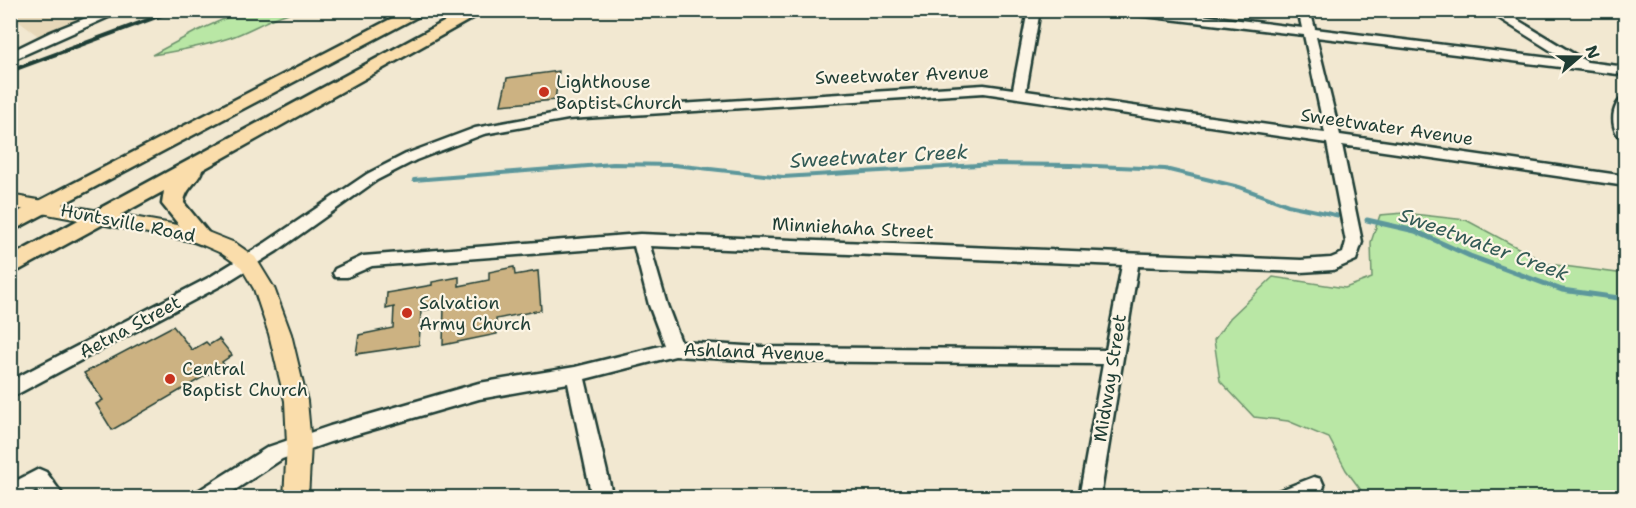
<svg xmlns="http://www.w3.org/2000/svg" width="1636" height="508" viewBox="0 0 1636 508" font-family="'Shantell Sans',sans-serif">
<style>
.built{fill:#e7d8b9}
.green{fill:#b9e7a5;stroke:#6c926c;stroke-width:1.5}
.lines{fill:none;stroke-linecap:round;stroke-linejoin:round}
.stream-far1{stroke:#5c979b;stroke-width:4}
.stream{stroke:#5c979b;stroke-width:5}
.building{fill:#ccb282;stroke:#1f3d34;stroke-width:1.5}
.minor-casing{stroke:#1f3d34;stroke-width:5}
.major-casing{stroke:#1f3d34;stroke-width:4}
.highway-casing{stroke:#1f3d34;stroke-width:5}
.minor{fill:#fcf5e5;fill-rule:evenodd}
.major{fill:#faddab;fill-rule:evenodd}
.highway{fill:#faddab;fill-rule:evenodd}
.rail{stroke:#1f3d34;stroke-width:4}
.poi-dot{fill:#c8321e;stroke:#fcf5e5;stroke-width:2}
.labels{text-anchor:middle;stroke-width:4.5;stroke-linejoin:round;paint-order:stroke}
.street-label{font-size:18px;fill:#1f3d34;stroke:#fcf5e5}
.poi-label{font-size:18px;fill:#1f3d34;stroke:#fcf5e5;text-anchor:start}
.water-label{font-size:20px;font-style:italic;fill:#335b56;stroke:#fcf5e5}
</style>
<rect width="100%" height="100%" fill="#f2e8d1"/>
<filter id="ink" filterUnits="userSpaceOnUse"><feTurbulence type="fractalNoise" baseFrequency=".0167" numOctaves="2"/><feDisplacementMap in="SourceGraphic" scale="12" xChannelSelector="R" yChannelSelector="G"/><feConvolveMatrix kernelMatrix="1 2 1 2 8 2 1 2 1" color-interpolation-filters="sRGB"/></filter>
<g filter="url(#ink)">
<path class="built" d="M11 11H108L41 38 11 16Z"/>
<path class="green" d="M244 10 298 11C273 15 253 30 229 38 204 46 178 51 152 55L195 32Z
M1404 213 1466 220 1548 264 1625 274V497H1366L1346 470 1329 438 1288 421 1254 417 1220 381 1214 340 1230 318 1273 277 1345 288 1372 278 1371 242 1380 215Z"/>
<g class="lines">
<path class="stream-far1" d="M414 180 613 164 674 165 783 177 994 164 1072 165 1165 169 1239 187 1288 205 1340 216"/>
<path class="stream" d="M1367 220 1415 231 1470 256 1562 290 1626 299"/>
</g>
<path class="building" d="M559 71 555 100 501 105 507 78Z
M514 267 515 275 538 271 541 310 496 319 497 334 443 345 444 306 421 311 419 345 356 354 359 335 393 328 394 307 386 309 387 293 432 285V282L459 277V286L489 280V272Z
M173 326 192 350 206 342 209 345 219 339 232 355 222 362 224 365 112 430 96 404 103 400 84 373Z"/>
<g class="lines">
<defs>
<path id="minor" d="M106 10H124L10 61V52L51 32Z
M1028 10H1040L1026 91 1325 133 1304 35 1127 14 1121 10H1161L1302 28 1298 10H1310L1315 29 1566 60 1486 10H1501L1587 62 1626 67V75L1316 37 1340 135 1626 176V186L1342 145 1362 242 1356 260 1333 270 1301 272 1138 266 1100 498H1079L1103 364 760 361 675 356 585 379 613 498H592L568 383 479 399 330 442 282 459 223 498H195L198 491 268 447 330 426 479 383 575 367 664 345 649 305 634 246 372 266 347 277H335L333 273 335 269 363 256 640 234 1301 260 1331 258 1343 253 1346 242 1327 143 984 93 568 119 484 134 416 160 377 180 277 251 222 285 10 398V381L210 277 265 243 367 174 406 154 475 128 568 111 984 85 1013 89ZM650 246 1122 265 1106 350 760 347 681 342 667 305Z
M1626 97V140C1609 136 1609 102 1626 97Z
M39 469 46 472 65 498H42L36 490 24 498H10V484Z
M1314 477 1321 479 1324 486 1321 493 1309 498H1275L1278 491Z"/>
<path id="major" d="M10 195 200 229 235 243 255 257 274 288 291 334 307 401 311 444 308 498H284L287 444 285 401 269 334 254 289 241 267 221 253 196 242 10 207Z"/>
<path id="highway" d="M408 10H430L10 232V216Z
M466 10H487L202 170C199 182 185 188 184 203L211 236 208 241 200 244 192 241 162 204 164 191 10 275V257Z"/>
</defs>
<use href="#minor" class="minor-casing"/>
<use href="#major" class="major-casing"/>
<use href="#highway" class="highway-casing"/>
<use href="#minor" class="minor"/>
<use href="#major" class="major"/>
<use href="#highway" class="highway"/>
<path class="rail" d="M10 71 175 10"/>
</g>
</g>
<g class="poi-dot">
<circle cx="544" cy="92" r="6"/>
<circle cx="407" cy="313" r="6"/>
<circle cx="170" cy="379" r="6"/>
</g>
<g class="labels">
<g class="street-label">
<text transform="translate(902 75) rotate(-2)" y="6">Sweetwater Avenue</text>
<text transform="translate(1387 127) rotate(8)" y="6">Sweetwater Avenue</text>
<text transform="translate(128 223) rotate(11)" y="6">Huntsville Road</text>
<text transform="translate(853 228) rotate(3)" y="6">Minniehaha Street</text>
<text transform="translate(130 327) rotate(-28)" y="6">Aetna Street</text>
<text transform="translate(754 352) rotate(2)" y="6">Ashland Avenue</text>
<text transform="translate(1110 378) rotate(-81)" y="6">Midway Street</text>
</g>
<g class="poi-label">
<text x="556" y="88">Lighthouse<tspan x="556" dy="21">Baptist Church</tspan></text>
<text x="419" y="309">Salvation<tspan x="419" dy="21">Army Church</tspan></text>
<text x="182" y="375">Central<tspan x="182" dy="21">Baptist Church</tspan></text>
</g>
<g class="water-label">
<text transform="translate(879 156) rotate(-3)" y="7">Sweetwater Creek</text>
<text transform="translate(1484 244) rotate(20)" y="7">Sweetwater Creek</text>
</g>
</g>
<rect width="1636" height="508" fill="none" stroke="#fcf5e5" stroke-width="36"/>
<rect x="18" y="18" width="1600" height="472" fill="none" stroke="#1f3d34" stroke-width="2" filter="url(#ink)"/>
<g transform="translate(1579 57) rotate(70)" stroke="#fcf5e5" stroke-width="4.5" paint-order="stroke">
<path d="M0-4.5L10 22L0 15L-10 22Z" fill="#1f3d34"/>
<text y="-9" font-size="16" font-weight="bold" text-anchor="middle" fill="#1f3d34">N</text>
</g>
</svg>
